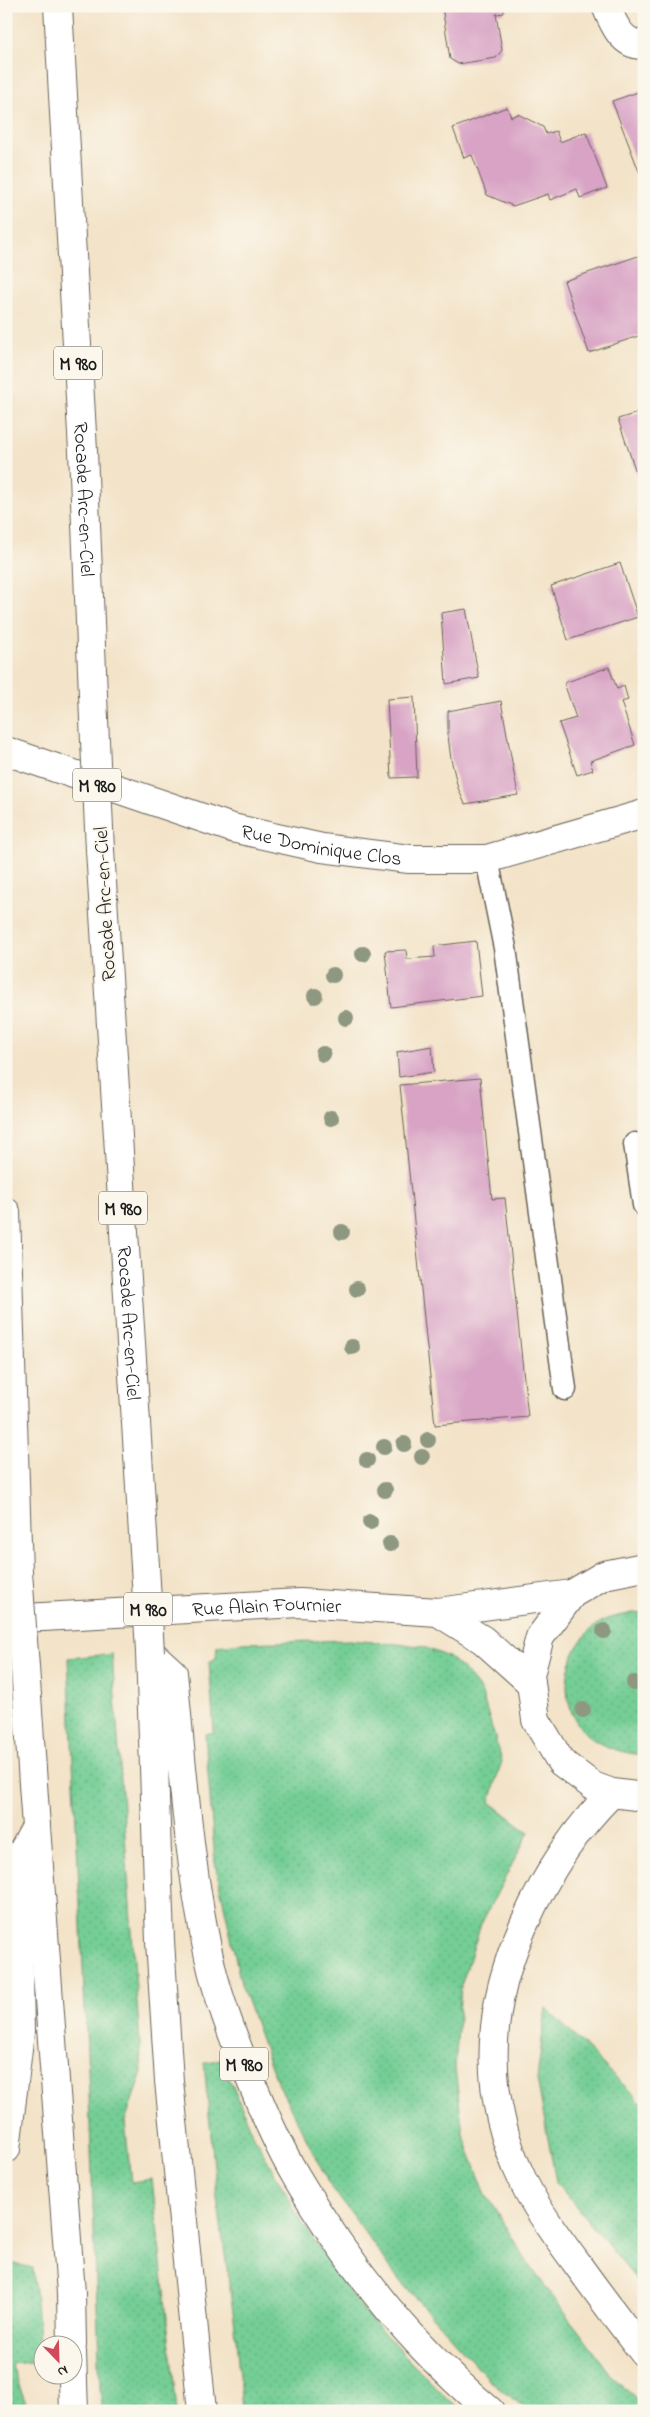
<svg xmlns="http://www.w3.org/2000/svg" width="650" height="2417" viewBox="0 0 650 2417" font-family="'Indie Flower',sans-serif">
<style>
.grass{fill:url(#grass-dots);stroke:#487558}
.building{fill:#d8a3c5}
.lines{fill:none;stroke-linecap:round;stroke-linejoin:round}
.service-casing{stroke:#676258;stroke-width:25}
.minor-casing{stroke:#676258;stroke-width:30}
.trunk-casing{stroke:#676258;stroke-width:30}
.motorway-casing{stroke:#676258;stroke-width:30}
.service{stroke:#fff;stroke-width:22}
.minor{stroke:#fff;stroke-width:28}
.trunk{stroke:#fff;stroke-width:28}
.motorway{stroke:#fff;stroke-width:28}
.trunk-bridge-casing{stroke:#676258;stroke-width:30;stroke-linecap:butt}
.trunk-bridge{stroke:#fff;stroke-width:28}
.tree{fill:#8e9880}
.labels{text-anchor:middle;stroke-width:4;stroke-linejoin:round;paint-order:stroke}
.shield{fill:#fbf7ec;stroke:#5f5e5a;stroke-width:1}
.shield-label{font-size:19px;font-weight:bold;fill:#1c1c1c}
.street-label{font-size:20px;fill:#1c1c1c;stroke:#fbf7ec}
</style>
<defs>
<pattern id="grass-dots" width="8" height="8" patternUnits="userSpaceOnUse" patternTransform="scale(1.25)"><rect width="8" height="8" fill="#75ce95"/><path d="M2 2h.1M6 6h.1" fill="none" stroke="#65b080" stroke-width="1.8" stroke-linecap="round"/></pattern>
</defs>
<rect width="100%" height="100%" fill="#fbf7ec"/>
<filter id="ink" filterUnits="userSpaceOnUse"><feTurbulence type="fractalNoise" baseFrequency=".02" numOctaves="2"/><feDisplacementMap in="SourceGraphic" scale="10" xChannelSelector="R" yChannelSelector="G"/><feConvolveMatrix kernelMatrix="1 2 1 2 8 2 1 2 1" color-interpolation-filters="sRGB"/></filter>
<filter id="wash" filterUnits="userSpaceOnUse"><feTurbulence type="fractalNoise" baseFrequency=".0096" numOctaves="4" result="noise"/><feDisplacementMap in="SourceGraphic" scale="20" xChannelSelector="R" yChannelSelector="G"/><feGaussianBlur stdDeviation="1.12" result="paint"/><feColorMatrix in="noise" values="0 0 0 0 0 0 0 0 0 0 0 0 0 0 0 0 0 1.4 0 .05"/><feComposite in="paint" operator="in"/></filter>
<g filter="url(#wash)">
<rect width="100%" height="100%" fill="#f3e3c8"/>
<path class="grass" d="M633 1613 644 1614V1754L641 1755C622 1752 607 1749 591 1738 552 1709 563 1638 607 1619 615 1616 625 1615 633 1613Z
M350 1640 421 1646 449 1657 468 1674 481 1691 502 1761 490 1802 529 1832 481 1924 461 1986 455 2068 463 2134 486 2195 527 2262 613 2377 644 2406V2411H530L492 2382 399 2280 328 2182 274 2075 241 1984 215 1863 205 1734 214 1732 209 1662 216 1658 217 1646 240 1643Z
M112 1654 142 2072 125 2121 131 2182 152 2179 177 2411H101L88 2072 68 1658Z
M546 2008 644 2105V2289L556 2182 537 2079Z
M221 2059 255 2138 303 2224 364 2312 447 2399 462 2411H242L235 2326 217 2197 204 2063Z
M6 2262 33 2268 41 2361 11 2364 29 2411H6Z"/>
<g id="blocks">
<path class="building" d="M442 6H503L504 13 496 14 502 50 496 58 458 64 450 59Z
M644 90V179H642L612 101Z
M507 107 511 117 518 114 543 127 546 134 556 131 560 142 586 132 607 188 580 198 577 189 550 200 548 194 513 206 487 195 472 155 464 158 453 128Z
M644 254V334L589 353 564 281Z
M644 411V483L640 484 618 419Z
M620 563 638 617 568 640 551 586Z
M466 609 479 678 446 684 441 613Z
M609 667 617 689 624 686 628 700 621 702 635 745 590 761 593 770 577 775 559 723 576 718 564 683Z
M414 697 417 777 391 778 387 699Z
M501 701 518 795 465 804 458 788 451 759 448 736V711Z
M476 941 482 996 391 1007 385 951 406 950 407 959 435 957 434 946Z
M432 1046 434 1072 399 1077 397 1052Z
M480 1078 492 1199 505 1198 528 1417 435 1425 400 1085Z"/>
</g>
</g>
<g filter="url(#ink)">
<use href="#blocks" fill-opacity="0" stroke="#676258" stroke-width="1"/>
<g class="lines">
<defs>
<path id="service" d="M487 859 505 948 565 1389
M635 1144 644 1205"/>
<g id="minor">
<path d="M606 6C613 23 622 46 644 45"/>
<path id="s1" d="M6 751 232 828 322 848 409 859H487L644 814"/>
<path d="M644 1567 604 1575 572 1594 540 1637 530 1675 536 1720 561 1762 593 1786 612 1793 644 1797"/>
<path d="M438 1612 483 1640 531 1683"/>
<path id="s2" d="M6 1619 300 1603 438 1612 572 1594"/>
</g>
<g id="trunk">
<path id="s3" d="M58 6 83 451 94 719"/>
<path id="s4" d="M100 850 145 1566"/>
<path d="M6 1212 18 1572"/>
<path d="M6 2149 20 2032 17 1862 36 1827 25 1667"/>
</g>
<path id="motorway" d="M150 1652 173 1673C183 1772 189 1873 212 1970 221 2006 235 2042 249 2076 263 2110 278 2146 297 2178 348 2265 412 2346 490 2411
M150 1652 160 1941 169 2081 202 2411
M612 1793C573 1831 546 1875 524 1924 485 2010 482 2097 524 2183 539 2213 560 2241 580 2268 601 2297 622 2325 644 2353
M36 1827 71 2293 72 2344
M72 2352 74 2411"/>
</defs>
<use href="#service" class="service-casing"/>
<use href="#minor" class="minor-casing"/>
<use href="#trunk" class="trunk-casing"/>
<use href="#motorway" class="motorway-casing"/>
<use href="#service" class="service"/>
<use href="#minor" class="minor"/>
<use href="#trunk" class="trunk"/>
<use href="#motorway" class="motorway"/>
<defs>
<path id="trunk-bridge" d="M94 719 100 850
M145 1566 150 1652
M18 1572 25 1667"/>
</defs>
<use href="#trunk-bridge" class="trunk-bridge-casing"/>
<use href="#trunk-bridge" class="trunk-bridge"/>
</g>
<g class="tree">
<circle cx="363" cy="954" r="8"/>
<circle cx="333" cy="975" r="8"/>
<circle cx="315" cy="996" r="8"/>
<circle cx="346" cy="1018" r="8"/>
<circle cx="323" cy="1054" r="8"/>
<circle cx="331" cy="1118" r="8"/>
<circle cx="342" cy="1232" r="8"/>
<circle cx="357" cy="1289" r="8"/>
<circle cx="352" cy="1347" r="8"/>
<circle cx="428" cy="1440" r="8"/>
<circle cx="404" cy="1444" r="8"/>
<circle cx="384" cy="1447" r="8"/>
<circle cx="422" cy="1457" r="8"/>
<circle cx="367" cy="1460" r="8"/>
<circle cx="385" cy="1490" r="8"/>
<circle cx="370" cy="1522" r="8"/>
<circle cx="390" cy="1544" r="8"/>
<circle cx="604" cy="1631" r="8"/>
<circle cx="634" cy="1683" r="8"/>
<circle cx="583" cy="1710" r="8"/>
</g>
</g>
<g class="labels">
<g class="shield">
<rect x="54" y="346.5" width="48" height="33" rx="4"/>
<rect x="73" y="768.5" width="48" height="33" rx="4"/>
<rect x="99" y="1191.5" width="48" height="33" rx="4"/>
<rect x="124" y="1592.5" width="48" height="33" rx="4"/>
<rect x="220" y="2047.5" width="48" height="33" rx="4"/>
</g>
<g class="shield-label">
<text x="78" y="370">M 980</text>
<text x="97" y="792">M 980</text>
<text x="123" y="1215">M 980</text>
<text x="148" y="1616">M 980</text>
<text x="244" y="2071">M 980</text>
</g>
<g class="street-label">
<text dy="7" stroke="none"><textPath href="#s3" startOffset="494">Rocade Arc-en-Ciel</textPath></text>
<text dy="7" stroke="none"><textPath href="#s1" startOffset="330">Rue Dominique Clos</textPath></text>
<text transform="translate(104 904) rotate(-93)" y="7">Rocade Arc-en-Ciel</text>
<text dy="7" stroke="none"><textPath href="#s4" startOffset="474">Rocade Arc-en-Ciel</textPath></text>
<text dy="7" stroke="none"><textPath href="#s2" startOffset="261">Rue Alain Fournier</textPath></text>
</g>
</g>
<rect width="650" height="2417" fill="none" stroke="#fbf7ec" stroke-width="25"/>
<g transform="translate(58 2360) rotate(157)"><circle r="24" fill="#fbf7ec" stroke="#a29f99"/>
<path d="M0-4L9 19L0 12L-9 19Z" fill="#d1495b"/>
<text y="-8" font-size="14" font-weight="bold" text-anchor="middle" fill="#1c1c1c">N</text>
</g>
</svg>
